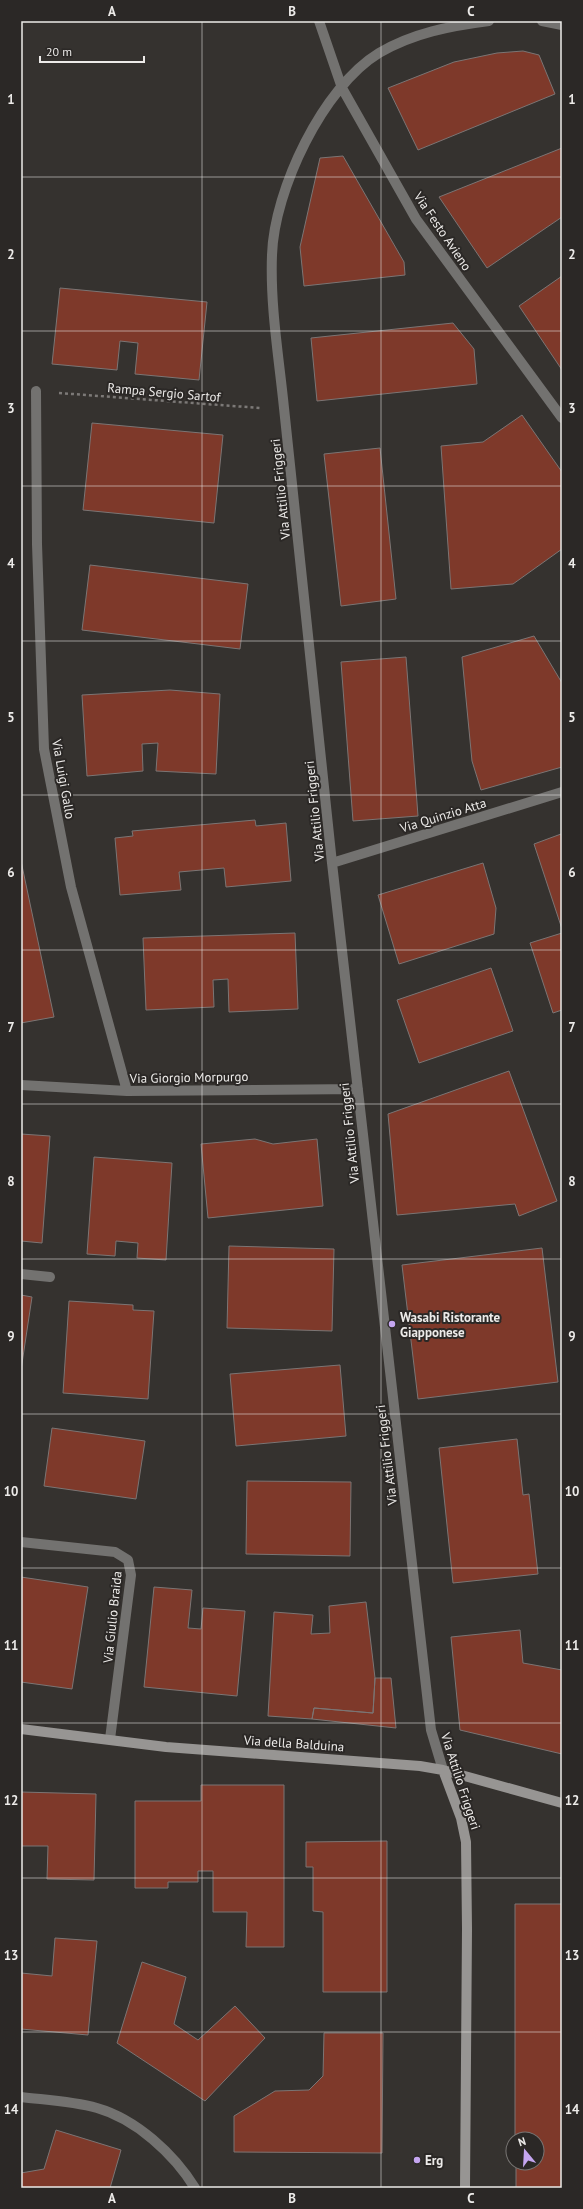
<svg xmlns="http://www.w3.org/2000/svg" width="583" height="2209" viewBox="0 0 583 2209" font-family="'PT Sans',sans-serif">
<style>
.building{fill:#7e392a;stroke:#7b7574}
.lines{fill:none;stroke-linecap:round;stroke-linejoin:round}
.path{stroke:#7c7977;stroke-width:2.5;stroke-dasharray:3 3;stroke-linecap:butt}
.street{stroke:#737270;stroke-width:10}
.secondary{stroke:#979593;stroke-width:10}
.grid{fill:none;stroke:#edebe9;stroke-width:1;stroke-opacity:0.55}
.poi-dot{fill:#c5a6f0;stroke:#2b2826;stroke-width:1.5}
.labels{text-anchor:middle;stroke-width:4;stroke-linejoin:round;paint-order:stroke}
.street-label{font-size:13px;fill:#edebe9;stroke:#2b2826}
.poi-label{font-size:13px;font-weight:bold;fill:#edebe9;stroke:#2b2826;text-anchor:start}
.neatline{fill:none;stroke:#edebe9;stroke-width:1.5}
.grid-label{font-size:13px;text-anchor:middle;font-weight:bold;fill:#edebe9}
</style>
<rect width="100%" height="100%" fill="#35322f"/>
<path class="building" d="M523 51 539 55 555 94 418 150 388 88 454 62 497 53Z
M562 148V217L487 268 439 197Z
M343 156 404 262 405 275 304 286 300 247 320 158Z
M562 276V370L519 306Z
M60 288 207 302 199 380 135 374 138 343 120 341 117 370 52 364Z
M453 323 474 349 477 384 317 401 311 338Z
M522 415 562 472V549L513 584 451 589 441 446 483 442Z
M92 423 223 435 214 523 83 510Z
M380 448 396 599 341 606 324 454Z
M90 565 248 584 240 649 82 630Z
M534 636 562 683V767L481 790 472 761 462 657Z
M406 657 418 816 353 821 341 662Z
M170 690 220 694 216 774 156 771 158 743 142 744 143 771 87 776 82 695Z
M255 820 256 826 286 823 291 881 226 887 224 868 179 872 181 890 120 895 115 838 133 836 132 831Z
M561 834 562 839V929L534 844Z
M21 861 54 1017 21 1023Z
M483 863 496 908 494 934 399 964 378 895Z
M295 933 298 1009 229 1012 228 979 213 980 214 1007 146 1010 143 938Z
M562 933V1010L553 1013 530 943Z
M491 968 513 1031 419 1063 397 1000Z
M509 1071 557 1201 519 1216 515 1204 397 1215 388 1114Z
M21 1134 50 1136 42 1243 21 1241Z
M255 1139 273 1144 317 1139 323 1206 208 1218 201 1144Z
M94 1157 172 1163 166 1260 137 1258 138 1243 116 1241 115 1256 87 1254Z
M229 1246 334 1249 332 1331 227 1328Z
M542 1248 558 1382 418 1399 402 1265Z
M21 1295 32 1297 21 1370Z
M69 1301 133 1305V1310L154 1311 148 1399 63 1393Z
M340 1365 346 1436 236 1446 230 1374Z
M52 1428 145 1441 136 1499 44 1486Z
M517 1439 523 1495 529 1494 538 1574 453 1583 439 1448Z
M247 1481 351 1482 350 1556 246 1554Z
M21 1577 88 1587 72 1689 21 1682Z
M154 1587 192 1590 188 1628 201 1629 203 1608 245 1611 237 1696 144 1687Z
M366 1602 375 1678 373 1713 314 1708 312 1719 268 1716 274 1612 313 1615 311 1634 330 1633 329 1606Z
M520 1630 523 1663 562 1670V1754L460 1730 451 1637Z
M375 1678H391L396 1728 312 1719 314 1708 373 1713Z
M201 1785H284V1947H246L247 1912H213V1871H198V1882H168V1888H135V1801H201Z
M21 1792 96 1794 94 1880 47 1879 48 1846H21Z
M387 1841V1992H323V1912L313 1911V1867H306V1842Z
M515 1904H562V2188H516V2163H537V2139H515Z
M55 1938 97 1941 88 2035 21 2029V1973L52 1976Z
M142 1962 186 1977 174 2024 198 2040 235 2006 265 2038 205 2101 117 2043Z
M324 2033H383L382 2153 234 2152V2116L275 2091 309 2090 323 2076Z
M56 2130 121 2150 110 2188H21V2173L44 2169Z"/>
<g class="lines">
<path class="path" d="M59 393 260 408"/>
<path class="street" d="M319 21 342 88 416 219 562 418
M542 21 562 25
M36 391 37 544 44 749 71 887 127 1091
M332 863 562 792
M21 1085 127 1091 358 1089
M21 1274 50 1277
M21 1542 115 1552 128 1560 131 1575 110 1739
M443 1770 431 1730 332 863 284 408C279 358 270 306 272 255 274 190 323 87 379 53 413 33 450 26 489 21
M21 2097C46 2100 72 2101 97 2108 136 2119 174 2154 195 2188"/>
<path class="secondary" d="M21 1729 166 1747 420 1766 443 1770 562 1803
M443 1770 461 1818 466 1842 467 1929 465 2188"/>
</g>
<path class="grid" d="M202 21V2188M381 21V2188M21 177H562M21 331H562M21 486H562M21 641H562M21 795H562M21 950H562M21 1104H562M21 1259H562M21 1414H562M21 1568H562M21 1723H562M21 1878H562M21 2032H562"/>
<g class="poi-dot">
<circle cx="392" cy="1324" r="4"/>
<circle cx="417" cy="2160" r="4"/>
</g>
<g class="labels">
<g class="street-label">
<text transform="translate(443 231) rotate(56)" y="5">Via Festo Avieno</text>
<text transform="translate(164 392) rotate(5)" y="5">Rampa Sergio Sartof</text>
<text transform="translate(280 489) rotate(-96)" y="5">Via Attilio Friggeri</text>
<text transform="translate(64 779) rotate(80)" y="5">Via Luigi Gallo</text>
<text transform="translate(314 811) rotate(-96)" y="5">Via Attilio Friggeri</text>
<text transform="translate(443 815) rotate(-17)" y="5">Via Quinzio Atta</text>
<text transform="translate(189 1077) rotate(-1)" y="5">Via Giorgio Morpurgo</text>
<text transform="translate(349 1133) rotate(-96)" y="5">Via Attilio Friggeri</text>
<text transform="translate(386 1455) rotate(-97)" y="5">Via Attilio Friggeri</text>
<text transform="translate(112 1617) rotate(-84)" y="5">Via Giulio Braida</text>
<text transform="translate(294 1743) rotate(4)" y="5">Via della Balduina</text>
<text transform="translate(461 1781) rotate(72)" y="5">Via Attilio Friggeri</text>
</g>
<g class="poi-label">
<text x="400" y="1322">Wasabi Ristorante<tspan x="400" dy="15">Giapponese</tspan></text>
<text x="425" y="2165">Erg</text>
</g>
</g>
<rect width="583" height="2209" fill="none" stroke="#2b2826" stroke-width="44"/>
<g transform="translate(525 2151) rotate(342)"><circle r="19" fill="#2b2826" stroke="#797674"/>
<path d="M0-3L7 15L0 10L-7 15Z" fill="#c5a6f0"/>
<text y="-6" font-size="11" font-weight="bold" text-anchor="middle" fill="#edebe9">N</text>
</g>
<path d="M40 56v6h104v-6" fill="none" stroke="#edebe9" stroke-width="2"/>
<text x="46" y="56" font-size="12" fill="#edebe9" stroke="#2b2826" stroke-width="3" paint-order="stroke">20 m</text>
<rect x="22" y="22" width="539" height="2165" class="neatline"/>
<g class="grid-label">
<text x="112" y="16">A</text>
<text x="292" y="16">B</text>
<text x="471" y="16">C</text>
<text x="11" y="104">1</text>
<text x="572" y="104">1</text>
<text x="11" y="259">2</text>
<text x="572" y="259">2</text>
<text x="11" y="413">3</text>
<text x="572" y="413">3</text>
<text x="11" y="568">4</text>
<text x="572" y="568">4</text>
<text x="11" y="722">5</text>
<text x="572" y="722">5</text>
<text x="11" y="877">6</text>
<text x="572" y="877">6</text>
<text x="11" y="1032">7</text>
<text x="572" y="1032">7</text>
<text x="11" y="1186">8</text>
<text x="572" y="1186">8</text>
<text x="11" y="1341">9</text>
<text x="572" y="1341">9</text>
<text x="11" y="1496">10</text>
<text x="572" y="1496">10</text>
<text x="11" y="1650">11</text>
<text x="572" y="1650">11</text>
<text x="11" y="1805">12</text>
<text x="572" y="1805">12</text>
<text x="11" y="1960">13</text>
<text x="572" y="1960">13</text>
<text x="11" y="2114">14</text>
<text x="572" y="2114">14</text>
<text x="112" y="2203">A</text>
<text x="292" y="2203">B</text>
<text x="471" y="2203">C</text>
</g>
</svg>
